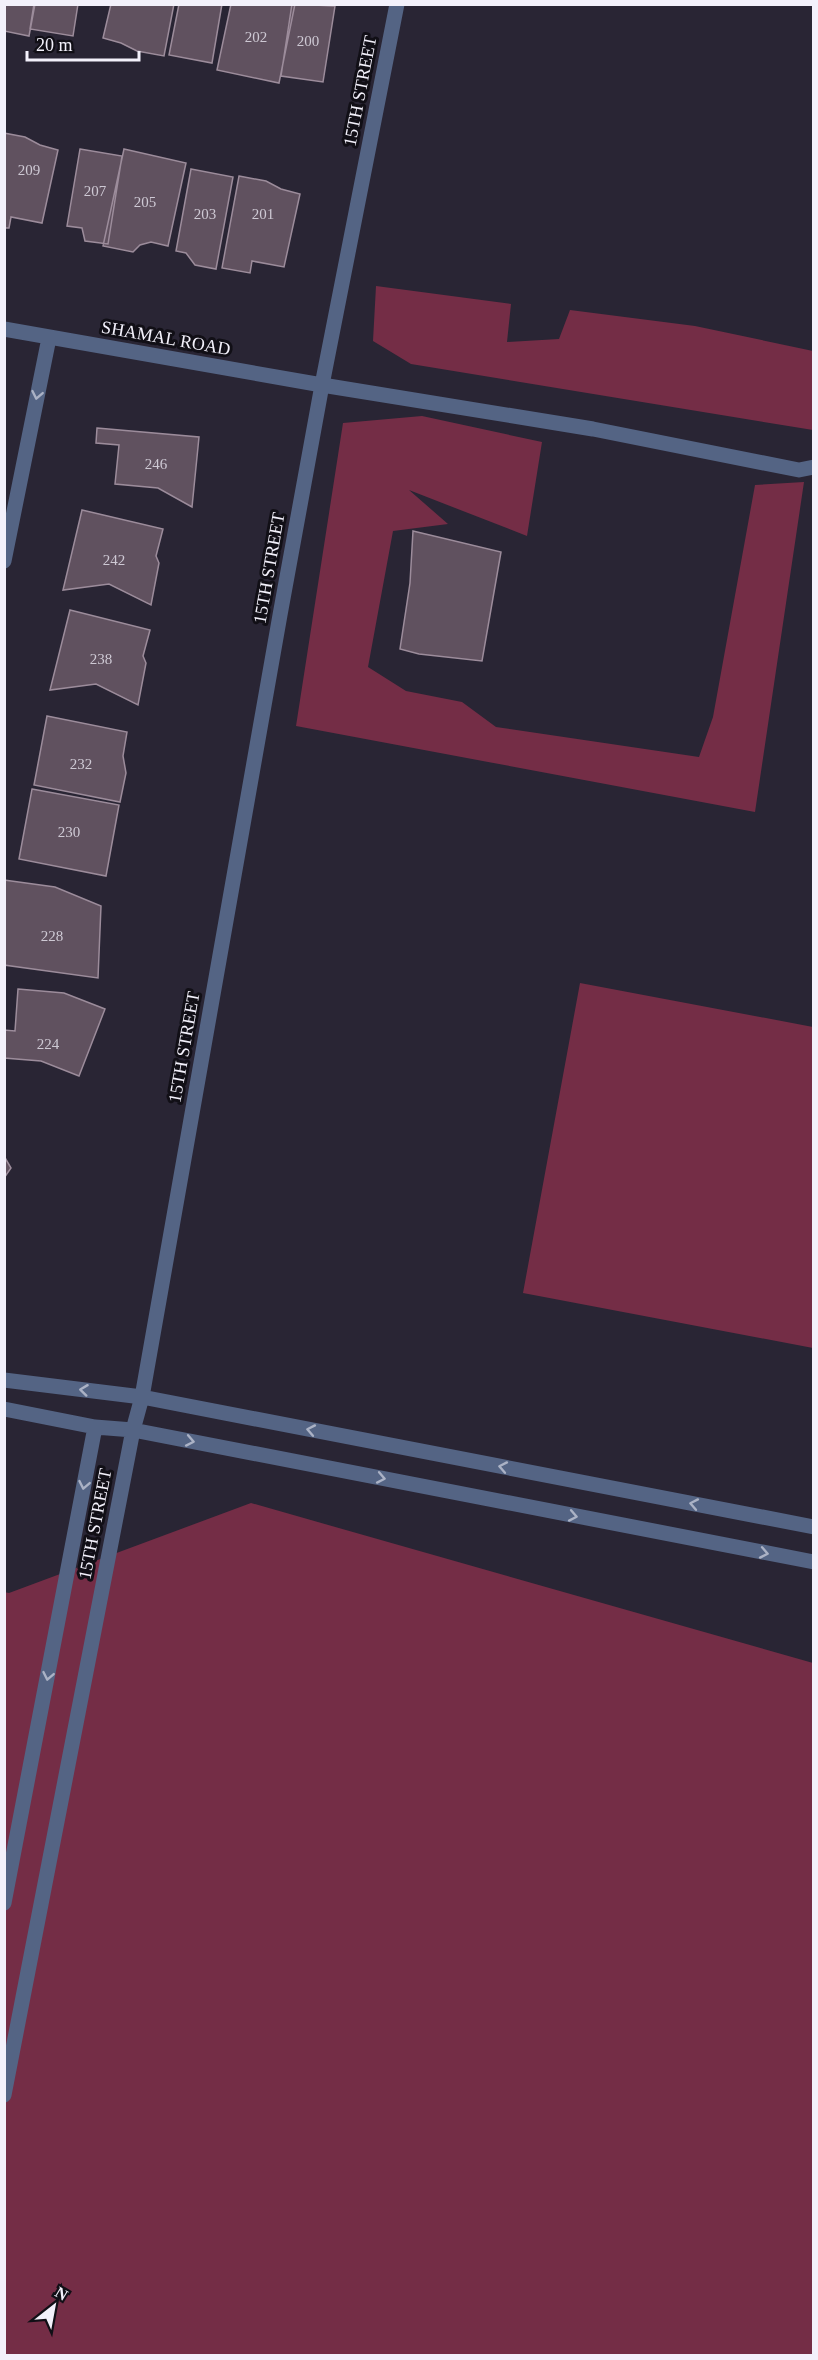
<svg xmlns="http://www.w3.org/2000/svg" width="818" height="2360" viewBox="0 0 818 2360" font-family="'Times New Roman',serif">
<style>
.green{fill:#742d46}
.building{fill:#60515f;stroke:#9c8c9b;stroke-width:1.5}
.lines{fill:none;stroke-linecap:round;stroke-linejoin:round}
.minor{stroke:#546484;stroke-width:15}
.oneway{stroke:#abb2c5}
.labels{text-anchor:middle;stroke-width:6;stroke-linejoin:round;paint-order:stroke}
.number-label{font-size:15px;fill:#cec9d4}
.street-label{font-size:18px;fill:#f3f1fb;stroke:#110f16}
</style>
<rect width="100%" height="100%" fill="#292534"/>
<path class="green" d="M376 286 511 304 507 342 559 339 570 310 695 326 813 351V430L411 364 373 341Z
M422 416 542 442 527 536 409 490 448 524 393 531 368 667 406 691 462 702 496 727 699 757 713 717 755 485 804 482 755 812 296 726 343 423Z
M580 983 813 1027V1348L523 1293Z
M251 1503 813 1663V2355H5L4 1592 9 1593Z"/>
<path class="building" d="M4 4H35L29 36 4 31Z
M34 4H78L73 36 30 29Z
M111 4H174L164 56 137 51 121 43 103 38Z
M179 4H222L212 63 169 55Z
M231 4H295L279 83 217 70Z
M292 4 335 6 323 82 281 76Z
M4 133 25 137 40 145 58 150 42 223 11 217 9 228H4Z
M80 149 122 156 108 244 85 241 82 228 67 226Z
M124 149 186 163 168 246 151 242 140 245 133 252 103 246Z
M191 169 233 177 216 269 195 265 186 253 176 251Z
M239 176 266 181 281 189 300 194 284 267 252 261 250 273 222 268Z
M97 428 199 437 192 507 158 488 115 484 119 445 96 443Z
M82 510 163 529 156 556 159 563 151 605 109 584 63 590Z
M413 531 501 552 482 661 419 654 400 649 410 583Z
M70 610 150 630 143 656 146 663 138 705 96 684 50 690Z
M47 716 127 732 123 756 126 773 120 802 34 785Z
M32 789 119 805 106 876 19 859Z
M4 880 55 887 101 906 98 978 4 965Z
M18 989 64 993 105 1009 79 1076 41 1061 4 1058V1030L15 1031Z
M4 1156 11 1168 4 1178Z"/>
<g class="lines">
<path class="minor" d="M4 329 322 385 593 429 799 470 814 467
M4 561 49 338
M4 1380 142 1397 814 1527
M4 1409 95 1427 133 1430 814 1562
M4 1903 95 1427
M4 2095 133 1430 142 1397 280 615 322 385 397 4"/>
</g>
<defs><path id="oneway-chevron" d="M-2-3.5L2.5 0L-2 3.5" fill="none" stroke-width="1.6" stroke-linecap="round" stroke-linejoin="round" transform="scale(1.5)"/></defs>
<g class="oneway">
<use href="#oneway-chevron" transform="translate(37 395) rotate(101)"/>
<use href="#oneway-chevron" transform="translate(84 1390) rotate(-173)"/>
<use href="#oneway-chevron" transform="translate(311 1430) rotate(-169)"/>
<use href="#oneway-chevron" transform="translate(190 1441) rotate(11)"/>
<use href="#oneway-chevron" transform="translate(503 1467) rotate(-169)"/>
<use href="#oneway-chevron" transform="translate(381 1478) rotate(11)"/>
<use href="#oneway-chevron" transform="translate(84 1485) rotate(101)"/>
<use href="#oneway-chevron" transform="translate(694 1504) rotate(-169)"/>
<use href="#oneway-chevron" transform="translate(573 1516) rotate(11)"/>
<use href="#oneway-chevron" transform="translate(764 1553) rotate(11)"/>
<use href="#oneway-chevron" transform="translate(48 1676) rotate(101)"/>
</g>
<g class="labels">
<g class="number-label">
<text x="256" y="42">202</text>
<text x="308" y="46">200</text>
<text x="29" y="175">209</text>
<text x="95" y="196">207</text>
<text x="145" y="207">205</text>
<text x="205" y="219">203</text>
<text x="263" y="219">201</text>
<text x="156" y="469">246</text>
<text x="114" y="565">242</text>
<text x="101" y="664">238</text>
<text x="81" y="769">232</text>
<text x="69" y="837">230</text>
<text x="52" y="941">228</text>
<text x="48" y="1049">224</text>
</g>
<g class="street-label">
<text transform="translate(360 91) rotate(-79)" y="6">15TH STREET</text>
<text transform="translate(166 338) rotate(10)" y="6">SHAMAL ROAD</text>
<text transform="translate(269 568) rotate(-80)" y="6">15TH STREET</text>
<text transform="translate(184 1047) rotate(-80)" y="6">15TH STREET</text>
<text transform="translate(95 1524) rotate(-79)" y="6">15TH STREET</text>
</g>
</g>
<rect width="818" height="2360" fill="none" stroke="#f3f1fb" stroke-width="12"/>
<g transform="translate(54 2306) rotate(31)" stroke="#110f16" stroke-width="4.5" paint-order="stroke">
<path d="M0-4.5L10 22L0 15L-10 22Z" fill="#f3f1fb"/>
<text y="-9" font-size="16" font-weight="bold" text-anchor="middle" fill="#f3f1fb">N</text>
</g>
<path d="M27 51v9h112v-9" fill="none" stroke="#f3f1fb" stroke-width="3"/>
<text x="36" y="51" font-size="18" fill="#f3f1fb" stroke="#110f16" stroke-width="4.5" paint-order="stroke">20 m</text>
</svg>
